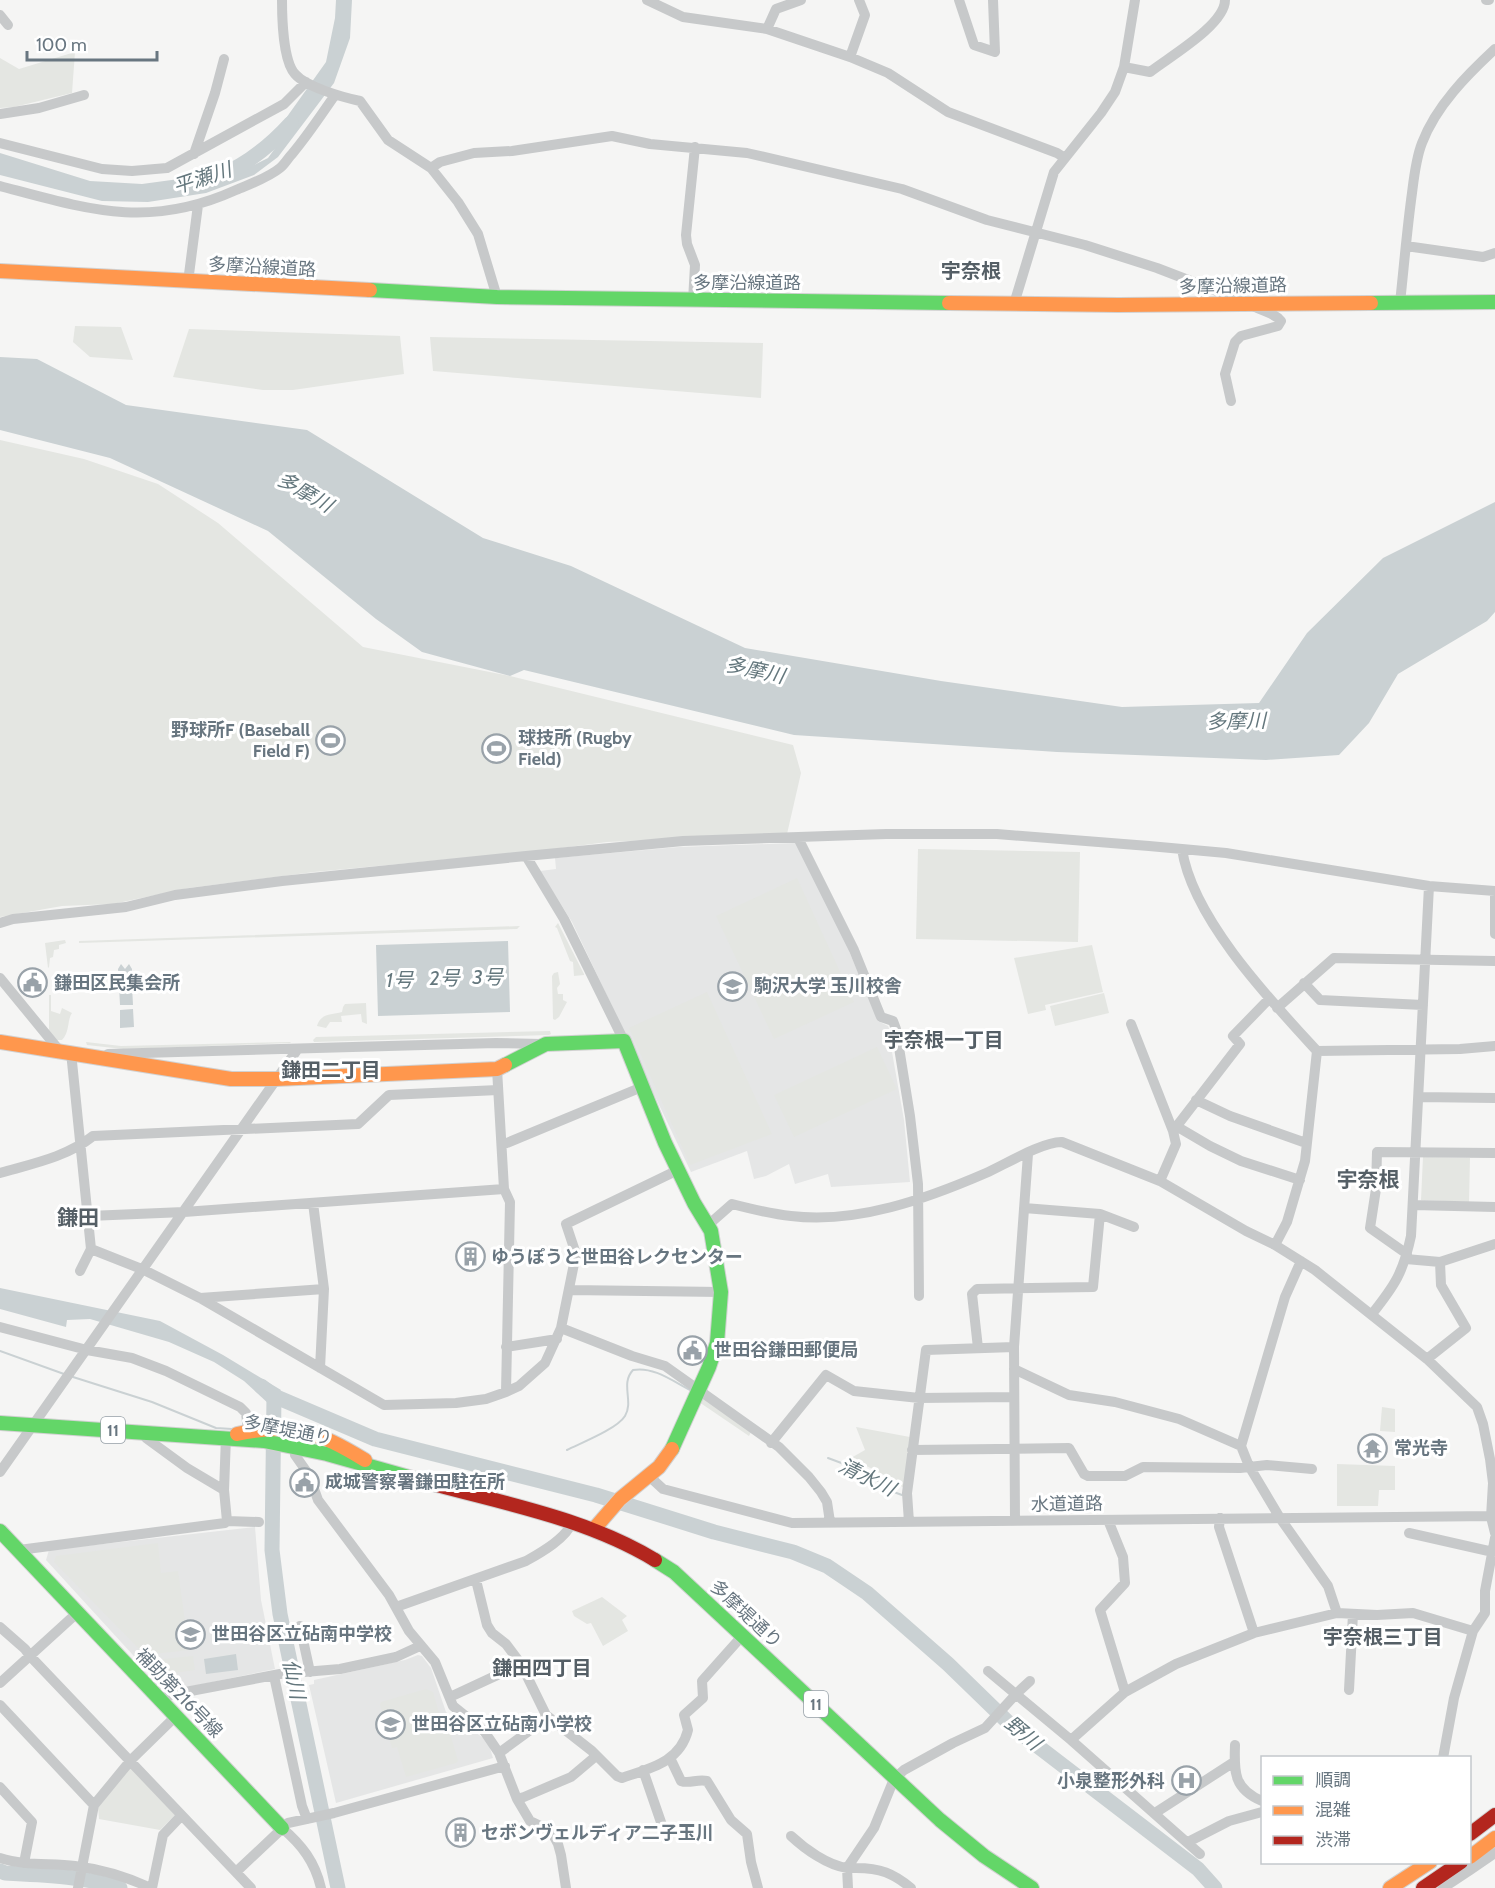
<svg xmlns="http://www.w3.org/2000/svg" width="1495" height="1888" viewBox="0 0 1495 1888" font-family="Cabin,'Noto Sans JP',sans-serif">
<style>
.built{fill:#e5e6e6}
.green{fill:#e4e6e2}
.water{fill:#cad1d3}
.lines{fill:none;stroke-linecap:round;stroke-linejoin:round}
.stream{stroke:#cad1d3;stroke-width:2}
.river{stroke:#cad1d3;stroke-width:15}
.fast-casing{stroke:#d1d1d1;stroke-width:16}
.slow-casing{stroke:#d1d1d1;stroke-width:16}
.jam-casing{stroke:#d1d1d1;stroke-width:16}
.street{stroke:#c7c9ca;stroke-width:10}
.fast{stroke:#63d668;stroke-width:14}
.slow{stroke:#ff974d;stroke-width:14}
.jam{stroke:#b3261e;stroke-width:14}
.labels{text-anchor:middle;stroke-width:6;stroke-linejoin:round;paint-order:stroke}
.shield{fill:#fff;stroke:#959fa6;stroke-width:1.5}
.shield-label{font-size:16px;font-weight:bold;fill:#687680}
.street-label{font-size:18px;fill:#687680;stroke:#fff}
.poi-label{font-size:18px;font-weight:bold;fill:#687680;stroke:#fff;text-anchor:start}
.water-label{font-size:20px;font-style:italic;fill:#64777d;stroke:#fff}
.neighbourhood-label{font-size:20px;font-weight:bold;fill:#555f66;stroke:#fff}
.quarter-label{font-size:21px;font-weight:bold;fill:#555f66;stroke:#fff}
</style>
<rect width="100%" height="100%" fill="#f5f5f4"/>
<path class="built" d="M795 843 849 951 878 1021 888 1026 893 1040 892 1052 904 1120 910 1182 831 1187 828 1174 795 1184 789 1164 766 1176 754 1179 747 1151 691 1172 572 922 540 871 556 869 555 858 679 847Z
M255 1527 261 1600 275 1669 169 1691 164 1689 46 1560 49 1550Z
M418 1655 422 1656 431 1668 446 1712 482 1737 490 1748 493 1758 336 1803 309 1685 314 1684V1680L405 1660Z"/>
<path class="green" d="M75 52 72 93 14 107 0 108V58L19 69Z
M75 326 121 327 133 360 90 357 73 342Z
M189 329 400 336 404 374 293 390H263L173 377Z
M430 337 763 343 761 398 433 371Z
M0 440 84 459 158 484 218 523 363 647 510 676 793 745 801 773 787 834 607 842 546 850 314 872 189 888 113 904 62 906 0 917Z
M918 849 1080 852 1078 942 916 939Z
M797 878 854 1002 774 1039 716 916Z
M558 923 584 974V975L574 976 573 962 570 961 557 928 555 927Z
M520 926 517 929 79 943V941Z
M65 940 66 943 59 945V949L54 950 53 957 50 958 49 967 48 968 45 943Z
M1092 945 1103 992 1045 1005 1046 1010 1028 1014 1014 958Z
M558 972 560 984 557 988 558 994H563V1000L567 1002 559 1017 555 1020 553 1019 552 976 554 973Z
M707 992 772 1134 690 1165 629 1028Z
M1104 993 1109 1013 1055 1026 1050 1006Z
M49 995H51V1011L60 1014 62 1008 72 1013C67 1020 70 1032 62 1040H56L49 1032Z
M366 1003 367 1024 362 1022 361 1014 341 1016 342 1022H330L326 1028 317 1026C321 1013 331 1015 342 1012L343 1007 345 1004Z
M550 1031 551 1034 549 1035 314 1042 313 1040 316 1037Z
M86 1042 121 1046 290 1042 291 1043 123 1049 87 1045Z
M877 1047 897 1089 794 1137 774 1095Z
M1423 1157 1470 1158 1469 1202 1421 1200Z
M700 1391 752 1430 749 1436 696 1400Z
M1382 1407 1395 1409V1432L1380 1431Z
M856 1427 910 1437 904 1488 884 1475 851 1458 865 1450Z
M1337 1464 1395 1466V1490H1379L1378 1506H1337Z
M158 1543 161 1573 178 1571 189 1650 145 1655 54 1562 56 1556Z
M602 1597 627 1616 622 1620 628 1631 603 1646 591 1623 587 1624 574 1616 572 1611Z
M193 1656 195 1670 165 1674 163 1659Z
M426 1689 433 1692 440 1716 446 1719 458 1761 456 1763 406 1777 397 1747 392 1748 380 1705 381 1702Z
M130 1767 175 1815 160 1830 99 1819 98 1806Z"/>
<path class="water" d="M336 0H352L350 38 334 83 278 157 254 175 206 193 148 202 102 201 0 175V153L90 181 142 184 179 179 205 184 244 170 268 158 276 147 279 128 326 62 335 18Z
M0 357 37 359 126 405 307 430 483 538 571 566 745 648 941 681 1122 707 1259 703 1307 633 1383 558 1495 502V612L1487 621 1398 674 1369 723 1339 755 1266 760 1057 752 794 735 524 670 510 676 422 652 376 619 268 531 110 458 0 430Z
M508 941 510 1012 378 1016 376 945Z
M121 964 125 969 129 964 132 969V982H119L118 969Z
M119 986H132L133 1005H120Z
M133 1009 134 1027 120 1028V1010Z
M0 1288 160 1321 223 1355 281 1390 270 1405 244 1381 214 1362 169 1342 90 1319 67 1320 66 1327 0 1309Z
M236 1654 238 1670 206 1674 204 1659Z"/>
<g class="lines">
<path class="stream" d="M0 1351 64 1374
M73 1377 152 1402 216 1428 232 1429
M567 1450C581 1443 617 1429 625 1416 634 1401 620 1384 633 1370 654 1366 674 1382 692 1391
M828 1458 868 1473 891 1491 902 1495"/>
<path class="river" d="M179 188C223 182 262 155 291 123
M261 1386 274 1396 375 1439 596 1495 714 1532 793 1552 827 1566 867 1593 948 1664 1014 1728 1198 1869 1215 1888
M274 1396 272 1550 280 1614 338 1888
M0 1871 5 1873C45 1875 82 1876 120 1888"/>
<defs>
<path id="fast" d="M370 290 497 297 949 303
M1371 303 1495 302
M505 1065 546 1044 624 1041 665 1143 694 1203 711 1231 721 1292 717 1343 709 1367 672 1449
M0 1423 264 1441 327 1454 437 1485
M0 1531 282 1828
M655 1560 674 1572 940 1820 984 1856 1032 1888"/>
<path id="slow" d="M0 271 370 290
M949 303 1118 305 1371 303
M0 1042 231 1079H276L497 1069 505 1065
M237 1434C293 1422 317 1431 365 1460
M594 1529 620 1499 659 1467 672 1449
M1470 1857 1495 1838
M1390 1888 1430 1862"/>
<path id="jam" d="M437 1485C511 1505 589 1520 655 1560
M1470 1834 1495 1815
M1423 1888 1461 1862"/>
</defs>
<use href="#fast" class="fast-casing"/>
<use href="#slow" class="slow-casing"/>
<use href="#jam" class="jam-casing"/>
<path class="street" d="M282 0C282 17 283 61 295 74 306 87 342 97 360 101L388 140 431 168 458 202 478 234 497 297
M647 0 683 17 767 29 850 57 888 73 948 112 1057 153 1065 158
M959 0 974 45 995 52 993 0
M1486 0H1489
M0 15 8 25
M767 29 776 9 801 0
M850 57 865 15 859 0
M1124 67 1150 72C1169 57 1225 25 1225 0
M0 114 39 108 84 95
M0 143 102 169 132 171 167 168 284 104 306 82
M194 154 215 93 224 59
M431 168 440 162 474 153 512 151 612 136 650 144 747 153 902 189 987 220 1085 245 1157 268 1248 303C1259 311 1274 312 1281 321L1278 326 1241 336 1235 342 1225 374 1231 401
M0 186C87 209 148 230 236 190 250 184 268 178 280 168 285 164 288 158 292 154 308 135 321 115 335 95
M1406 246 1483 257 1495 253
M188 282 198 205
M693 301 695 265 687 244 686 235 695 147
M1400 303C1404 266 1407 229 1412 193 1414 177 1416 158 1422 143 1436 106 1467 75 1495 49
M1014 304 1054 172 1101 113 1115 92 1124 67 1135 0
M798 838 854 950 881 1017 893 1021 896 1029 910 1116 918 1184 919 1296
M1182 849C1192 918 1271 1001 1317 1051L1460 1049 1495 1046
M526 856 564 919 624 1041
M1495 896V934
M0 923 13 919 126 907 175 895 282 881 526 856 683 841 886 834H997L1149 846 1226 853 1429 886 1495 891
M0 978 59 1050
M1304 983 1320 1000 1423 1005
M1277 1008 1334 958 1495 961
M1131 1024 1173 1131 1176 1144 1160 1181
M71 1052 91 1249 80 1271
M108 1054 496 1043 542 1044
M497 1069 504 1189 510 1202 506 1392
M1419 1097 1495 1098
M1196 1100 1230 1116 1306 1143
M1176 1126 1210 1146 1241 1161 1300 1180
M1173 1131 1240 1044 1233 1036 1269 999
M502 1145 642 1087
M0 1173C31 1164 67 1157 93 1136L358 1124 389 1095 498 1090
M313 1203 324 1289 320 1368
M1414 1205 1495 1207
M1024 1208 1100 1214 1134 1227
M89 1216 184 1212 504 1189
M707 1226 732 1204C751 1209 771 1214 791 1216 857 1224 926 1199 986 1173 1004 1165 1044 1141 1062 1142L1160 1181 1246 1231 1275 1245 1315 1270 1427 1359 1477 1407 1483 1424 1490 1459 1493 1483 1491 1517 1495 1533
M1275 1245 1287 1222 1305 1161 1317 1051
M91 1249 144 1270 200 1298 384 1405 456 1403 486 1399 506 1392 519 1386 545 1363 561 1328 576 1254 566 1224 678 1170
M1407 1254 1370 1228 1376 1189 1377 1152 1495 1153
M1406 1259 1440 1262 1495 1244
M569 1290 721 1292
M200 1298 324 1289
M1372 1314C1395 1285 1403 1273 1411 1236L1429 886
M0 1327 87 1350 132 1358 166 1371 240 1407 246 1413 248 1431
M561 1328 632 1356 665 1366 779 1447 809 1477 821 1492 827 1502 830 1522
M506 1347 557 1339
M978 1348 972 1294 977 1289 1093 1287 1100 1214
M1427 1359 1466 1328 1441 1285 1440 1262
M1014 1369 1069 1395 1115 1402 1179 1419 1241 1446 1249 1466 1280 1518 1328 1586 1337 1613
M146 1432V1438L187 1468 224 1490
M226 1437 224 1490 227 1521
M771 1443 826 1375 854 1391 919 1398 1014 1397
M1241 1446 1285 1297 1301 1261
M295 1447V1455L309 1475 318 1500 389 1595 409 1631 435 1662 453 1706 484 1731 499 1753 517 1799 530 1821 551 1831 558 1844 561 1855 566 1888
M912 1450 1069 1448 1084 1474 1088 1476H1125L1143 1467 1240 1468 1267 1465 1312 1469
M0 1472 297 1050
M650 1477 663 1489 792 1523 1495 1516
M1220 1518 1219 1527 1254 1633
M1108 1520 1123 1557 1125 1583 1100 1610 1125 1692
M1015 1521 1014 1347 1028 1154
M909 1522 907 1493 926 1350 1014 1347
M1409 1533 1493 1552
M19 1550 225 1523 227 1521 259 1522
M476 1580 487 1625 492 1633 506 1644 521 1664 546 1715 592 1751 617 1776 622 1778C651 1768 680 1762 688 1730L684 1715 703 1698 702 1681 743 1635
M396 1607 526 1561C540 1553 567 1538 572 1522
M300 1626 310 1672
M0 1627 25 1649 30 1656 251 1888
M988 1671 1071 1740 1200 1854
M274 1676 302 1806 307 1819
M0 1683 77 1613
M1349 1690 1353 1614
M159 1697 280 1674 340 1669 396 1657 420 1646
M450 1697 521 1664
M0 1705 94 1805
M1071 1740 1125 1692 1176 1664 1254 1633 1337 1613 1377 1615 1413 1613 1473 1631
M1235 1745C1234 1773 1234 1789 1262 1801
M499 1753 544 1720 546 1715
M1443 1758 1454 1698 1473 1631 1485 1613V1591L1495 1538
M671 1760 681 1781C689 1784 697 1779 707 1781L731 1820 747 1834 751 1862 758 1888
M643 1770 663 1828
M0 1787 32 1822 24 1863
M517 1799 524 1797 571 1777 596 1756
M1155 1813 1234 1762
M282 1828C302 1845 315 1862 321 1888
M791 1836C805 1849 827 1865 847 1868 847 1868 855 1868 856 1868 880 1868 893 1873 911 1888
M1188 1842 1229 1821 1262 1812
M0 1858C24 1866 50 1863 75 1866 101 1869 127 1877 151 1888
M1466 1862 1470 1870 1495 1853
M236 1872 288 1823 334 1813 505 1766
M78 1888 94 1805 131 1760 176 1716
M152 1888 163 1835 181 1816
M848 1888 847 1868 874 1828 894 1779 904 1770 953 1743 985 1728 1017 1693 1030 1681
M1443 1888 1470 1870"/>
<use href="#fast" class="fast"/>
<use href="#slow" class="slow"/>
<use href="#jam" class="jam"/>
</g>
<defs>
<symbol id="stadium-ring" viewBox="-11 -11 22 22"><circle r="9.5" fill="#fff" stroke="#99a2a9" stroke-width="1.5"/><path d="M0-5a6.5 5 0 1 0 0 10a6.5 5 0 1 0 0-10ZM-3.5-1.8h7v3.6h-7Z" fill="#99a2a9"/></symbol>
<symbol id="civic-ring" viewBox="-11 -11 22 22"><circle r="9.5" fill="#fff" stroke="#99a2a9" stroke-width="1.5"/><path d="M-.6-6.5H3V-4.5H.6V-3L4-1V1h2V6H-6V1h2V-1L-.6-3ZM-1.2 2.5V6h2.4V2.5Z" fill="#99a2a9"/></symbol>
<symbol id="university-ring" viewBox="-11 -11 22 22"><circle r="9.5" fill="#fff" stroke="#99a2a9" stroke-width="1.5"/><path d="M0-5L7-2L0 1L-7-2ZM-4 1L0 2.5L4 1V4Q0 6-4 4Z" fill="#99a2a9"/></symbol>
<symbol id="building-ring" viewBox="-11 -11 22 22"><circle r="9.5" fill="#fff" stroke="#99a2a9" stroke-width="1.5"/><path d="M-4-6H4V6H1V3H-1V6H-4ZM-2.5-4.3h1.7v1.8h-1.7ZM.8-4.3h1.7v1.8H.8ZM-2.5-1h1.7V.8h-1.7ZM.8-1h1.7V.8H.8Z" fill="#99a2a9"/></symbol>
<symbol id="temple-ring" viewBox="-11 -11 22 22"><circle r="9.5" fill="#fff" stroke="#99a2a9" stroke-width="1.5"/><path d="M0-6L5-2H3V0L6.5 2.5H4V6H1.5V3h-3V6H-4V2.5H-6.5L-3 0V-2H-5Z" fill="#99a2a9"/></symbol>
<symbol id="school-ring" viewBox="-11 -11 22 22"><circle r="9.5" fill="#fff" stroke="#99a2a9" stroke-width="1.5"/><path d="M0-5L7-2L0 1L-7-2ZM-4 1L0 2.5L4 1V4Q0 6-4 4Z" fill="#99a2a9"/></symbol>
<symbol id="hospital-ring" viewBox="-11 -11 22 22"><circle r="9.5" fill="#fff" stroke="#99a2a9" stroke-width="1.5"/><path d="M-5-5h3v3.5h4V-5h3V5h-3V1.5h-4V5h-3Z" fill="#99a2a9"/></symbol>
</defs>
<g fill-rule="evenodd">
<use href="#stadium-ring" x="314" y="724" width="33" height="33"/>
<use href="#stadium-ring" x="480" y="732" width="33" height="33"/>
<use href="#civic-ring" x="16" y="966" width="33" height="33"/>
<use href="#university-ring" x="716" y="970" width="33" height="33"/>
<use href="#building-ring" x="454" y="1240" width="33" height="33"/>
<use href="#civic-ring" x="676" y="1334" width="33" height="33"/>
<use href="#temple-ring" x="1356" y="1432" width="33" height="33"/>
<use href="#civic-ring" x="288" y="1466" width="33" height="33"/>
<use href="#school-ring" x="174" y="1618" width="33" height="33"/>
<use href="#school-ring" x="374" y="1708" width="33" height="33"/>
<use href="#hospital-ring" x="1170" y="1764" width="33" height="33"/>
<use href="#building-ring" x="444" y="1816" width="33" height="33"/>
</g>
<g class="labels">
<g class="shield">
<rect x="101" y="1417" width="24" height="26" rx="4.5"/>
<rect x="804" y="1691" width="24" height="26" rx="4.5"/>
</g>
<g class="shield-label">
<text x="113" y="1436">11</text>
<text x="816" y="1710">11</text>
</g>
<g class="street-label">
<text transform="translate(262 267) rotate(3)" y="6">多摩沿線道路</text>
<text x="747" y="289">多摩沿線道路</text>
<text transform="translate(1233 286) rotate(-1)" y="6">多摩沿線道路</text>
<text transform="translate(288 1430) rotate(11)" y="6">多摩堤通り</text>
<text transform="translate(1067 1504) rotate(-1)" y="6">水道道路</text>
<text transform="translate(746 1614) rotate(43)" y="6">多摩堤通り</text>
<text transform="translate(179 1693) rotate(46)" y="6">補助第216号線</text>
</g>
<g class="poi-label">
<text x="310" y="736" text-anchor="end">野球所F (Baseball<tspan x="310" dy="21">Field F)</tspan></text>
<text x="518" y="744">球技所 (Rugby<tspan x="518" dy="21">Field)</tspan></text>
<text x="54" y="989">鎌田区民集会所</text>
<text x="754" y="992">駒沢大学 玉川校舎</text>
<text x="491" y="1263">ゆうぽうと世田谷レクセンター</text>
<text x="714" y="1356">世田谷鎌田郵便局</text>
<text x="1394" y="1454">常光寺</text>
<text x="325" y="1488">成城警察署鎌田駐在所</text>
<text x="212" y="1640">世田谷区立砧南中学校</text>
<text x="412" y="1730">世田谷区立砧南小学校</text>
<text x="1165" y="1787" text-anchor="end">小泉整形外科</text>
<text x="481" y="1839">セボンヴェルディア二子玉川</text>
</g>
<g class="water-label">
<text transform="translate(202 178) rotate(-18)" y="7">平瀬川</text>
<text transform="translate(305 492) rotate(30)" y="7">多摩川</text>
<text transform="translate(755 670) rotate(12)" y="7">多摩川</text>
<text transform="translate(1236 721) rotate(-1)" y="7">多摩川</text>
<text x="488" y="984">3号</text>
<text x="445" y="985">2号</text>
<text x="400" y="987">1号</text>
<text transform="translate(867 1477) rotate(26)" y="7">清水川</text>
<text transform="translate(294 1679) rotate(78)" y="7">仙川</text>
<text transform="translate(1023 1733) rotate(40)" y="7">野川</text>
</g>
<g class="neighbourhood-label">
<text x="971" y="278">宇奈根</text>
<text x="944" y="1047">宇奈根一丁目</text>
<text x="331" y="1077">鎌田二丁目</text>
<text x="1383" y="1644">宇奈根三丁目</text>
<text x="542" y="1675">鎌田四丁目</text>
</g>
<g class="quarter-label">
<text x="1368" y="1187">宇奈根</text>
<text x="78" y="1225">鎌田</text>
</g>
</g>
<rect x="1261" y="1756" width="210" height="108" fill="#ffffff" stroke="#c3c8cc" stroke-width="1.5"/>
<rect x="1273" y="1776" width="30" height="9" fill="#63d668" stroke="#c3c8cc" stroke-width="1.5"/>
<text x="1315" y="1786" font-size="18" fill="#687680">順調</text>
<rect x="1273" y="1806" width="30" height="9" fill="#ff974d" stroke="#c3c8cc" stroke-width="1.5"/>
<text x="1315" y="1816" font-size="18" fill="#687680">混雑</text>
<rect x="1273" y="1836" width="30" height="9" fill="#b3261e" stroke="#c3c8cc" stroke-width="1.5"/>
<text x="1315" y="1846" font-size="18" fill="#687680">渋滞</text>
<path d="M27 51v9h130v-9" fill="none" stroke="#687680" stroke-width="3"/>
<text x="36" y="51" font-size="18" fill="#687680" stroke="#ffffff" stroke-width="4.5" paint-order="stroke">100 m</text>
</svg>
